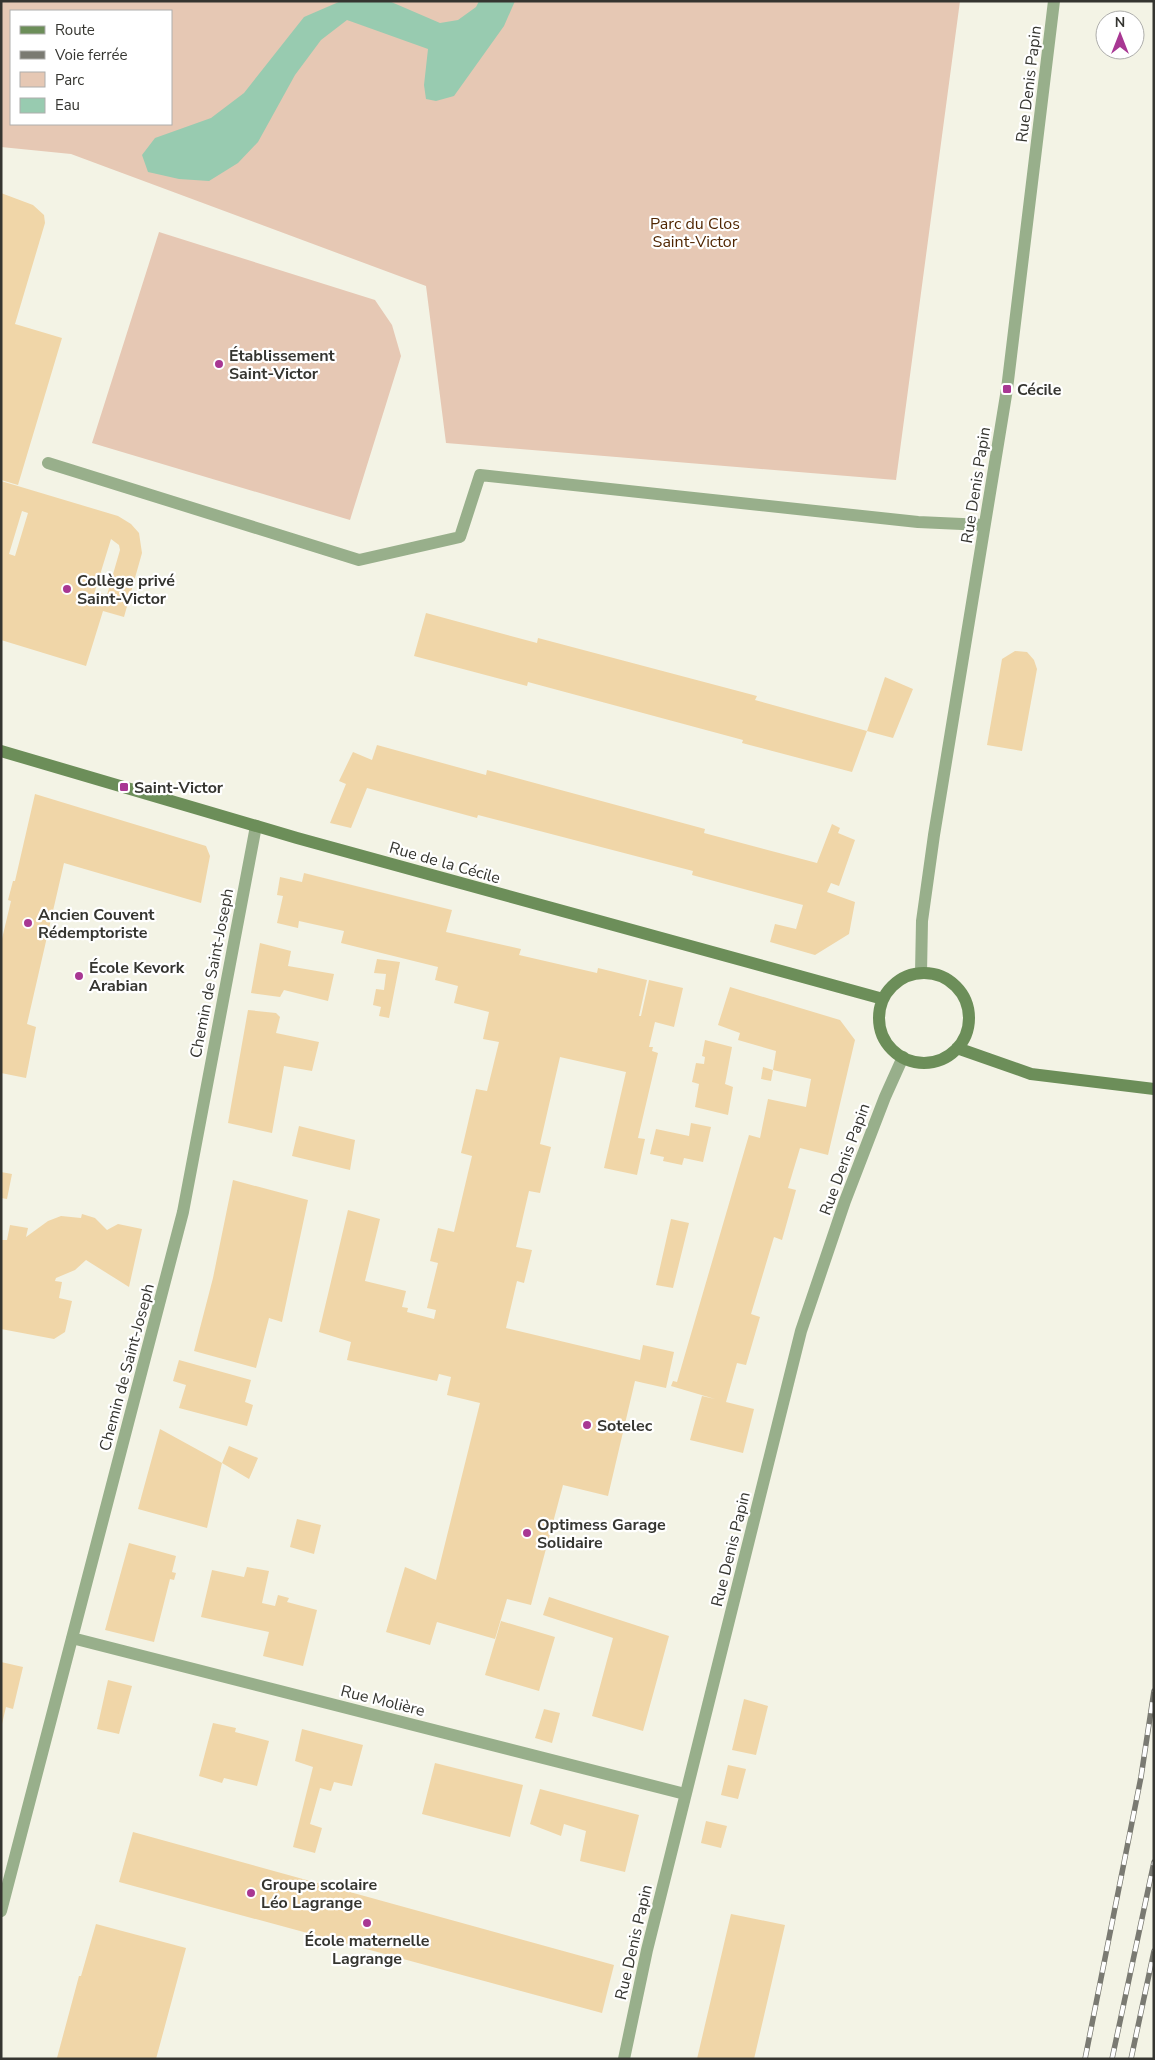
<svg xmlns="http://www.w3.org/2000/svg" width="1155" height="2060" viewBox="0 0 1155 2060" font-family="'Nunito Sans',sans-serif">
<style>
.green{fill:#e6c8b4;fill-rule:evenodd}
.water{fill:#98cbb0}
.building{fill:#f0d6a8;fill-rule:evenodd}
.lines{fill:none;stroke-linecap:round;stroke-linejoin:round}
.lane{stroke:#98af8b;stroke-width:12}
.street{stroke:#98af8b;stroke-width:12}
.secondary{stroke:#6c8e59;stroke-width:12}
.rail-casing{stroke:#7a7a72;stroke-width:5.5}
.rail{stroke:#fff;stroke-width:4;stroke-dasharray:11;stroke-linecap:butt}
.poi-dot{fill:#a83793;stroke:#fff;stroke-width:2}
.labels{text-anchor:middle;stroke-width:4.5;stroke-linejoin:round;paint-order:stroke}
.street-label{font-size:16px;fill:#353530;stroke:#fff}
.park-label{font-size:16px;fill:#502602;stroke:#fff}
.poi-label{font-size:16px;font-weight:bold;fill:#353530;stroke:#fff;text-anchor:start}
</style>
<rect width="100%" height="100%" fill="#f3f3e5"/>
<path class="green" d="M1 1H960L896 480 446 443 426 286 71 154 1 147ZM11 11H171V124H11Z
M159 232 375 300 392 325 401 356 350 520 92 443Z"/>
<path class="water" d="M341 1H389L440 23 458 20 476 7 479 1H515L504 26 454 96 436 101 426 99 424 85 428 49 347 20 321 40 295 75 258 142 238 163 209 181 179 179 148 172 142 155 155 138 211 118 244 93 304 17Z"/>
<path class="building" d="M1 193 33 205 44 215 45 223 15 324 62 338 18 485 1 480Z
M1 481 118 516 131 524 139 533 142 553 124 617 103 611 86 666 1 640ZM22 511 28 513 15 556 9 554ZM111 539 119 545 120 550 107 595 95 591Z
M426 613 537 643 538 638 757 696 755 700 867 731 885 677 913 689 893 738 867 731 852 772 742 743 743 740 528 682 527 686 414 656Z
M1015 651 1027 652 1034 660 1037 669 1022 751 987 745 1002 659Z
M377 745 486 775 487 770 705 829 704 833 817 863 832 824 840 828 838 833 855 840 839 886 831 883 827 892 855 902 849 934 815 955 770 942 775 924 796 929 803 905 692 875 693 871 478 815 477 818 367 788 351 828 330 823 346 784 339 781 353 752 372 760Z
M35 794 206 846 210 856 201 903 64 863 27 1024 36 1027 26 1078 1 1073V943L11 901 8 900 13 881H15Z
M304 873 452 910 446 932 521 949 519 955 597 973 598 968 647 980 639 1016H641L649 980 683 988 674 1027 655 1022 649 1047H653L652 1051 658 1053 638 1138 645 1139 637 1175 604 1168 626 1072 560 1057 540 1144 551 1147 540 1193 529 1191 516 1247 532 1250 524 1283 517 1281 506 1328 640 1360 643 1345 674 1352 666 1388 635 1381 608 1496 563 1485 531 1605 507 1599 495 1639 437 1622 430 1645 386 1632 405 1567 436 1580 480 1403 447 1395 451 1377 439 1374 437 1381 347 1360 351 1342 319 1332 348 1210 380 1219 365 1281 406 1291 402 1307 408 1308 407 1312 434 1319 436 1310 427 1308 438 1263 430 1261 438 1228 454 1232 472 1156 461 1153 476 1089 487 1091 499 1042 483 1039 489 1012 454 1003 458 986 435 980 438 967 341 943 344 931 299 921 298 928 277 923 283 896 277 895 280 877 302 882Z
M260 943 291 951 288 966 334 974 328 1001 284 990 280 997 251 993Z
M377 959 400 962 389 1018 379 1016 381 1007 373 1005 376 989 384 990 386 974 374 973Z
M730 987 840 1020 855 1040 828 1155 800 1148 788 1188 796 1190 782 1240 774 1237 751 1314 760 1317 746 1365 737 1363 726 1402 754 1409 743 1453 690 1440 702 1396 715 1399 671 1386 673 1381 677 1382 749 1135 760 1138 768 1099 806 1107 811 1079 773 1070 771 1081 761 1079 763 1067 773 1070 776 1051 738 1040 740 1033 718 1025Z
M248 1010 276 1013 280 1017 276 1033 319 1042 312 1071 284 1066 272 1133 228 1123Z
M705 1040 732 1047 725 1084 733 1087 728 1115 695 1107 699 1084 692 1082 696 1063 704 1064 705 1057 702 1056Z
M691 1123 711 1127 703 1162 684 1158 682 1165 663 1161 664 1157 650 1154 656 1129 689 1136Z
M299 1126 355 1140 350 1170 292 1156Z
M1 1172 12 1174 7 1199 1 1198Z
M233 1180 308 1200 282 1322 269 1318 256 1368 194 1351 213 1278Z
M82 1214 95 1218 107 1230 118 1224 142 1229 129 1287 86 1260 75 1270 56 1278 55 1281 62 1282 59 1298 72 1301 65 1332 54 1339 1 1329V1240H7L10 1225 28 1228 26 1237 48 1221 61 1216 81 1218Z
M671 1219 689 1223 673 1288 656 1285Z
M179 1360 251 1380 245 1402 253 1405 247 1426 179 1408 186 1385 173 1381Z
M160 1429 222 1463 207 1528 138 1509Z
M229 1446 258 1458 249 1479 222 1463Z
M297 1519 321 1525 314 1554 290 1547Z
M129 1543 176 1556 172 1572 176 1573 174 1580 170 1579 154 1642 105 1630Z
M247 1567 269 1571 262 1603 275 1606 278 1595 289 1598 287 1602 317 1610 303 1666 263 1656 269 1632 201 1617 212 1570 244 1577Z
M549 1597 669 1636 643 1731 592 1716 613 1638 543 1615Z
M501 1621 555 1637 539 1691 485 1675Z
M1 1662 23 1667 13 1709 6 1707 2 1724Z
M108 1680 132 1686 119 1734 97 1729Z
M744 1699 768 1706 756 1755 732 1750Z
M544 1709 560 1713 552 1743 535 1738Z
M213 1723 236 1728 235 1732 269 1741 257 1786 224 1778 222 1783 199 1776Z
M302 1729 363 1745 352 1786 334 1782 331 1791 320 1788 310 1824 322 1828 315 1853 293 1847 313 1767 295 1761Z
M435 1763 523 1785 510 1837 422 1814Z
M728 1765 746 1769 738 1799 721 1795Z
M540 1789 639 1815 625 1872 580 1861 586 1831 564 1824 561 1836 530 1824Z
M706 1821 727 1826 721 1848 701 1843Z
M133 1832 614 1965 602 2013 119 1882Z
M731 1914 785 1925 754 2059H697Z
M96 1924 186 1948 156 2059 57 2058 79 1976H81Z"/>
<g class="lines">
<path class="lane" d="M48 463 359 560 460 537 480 475 918 522 984 525"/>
<path class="street" d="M921 973 922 921 934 835 1007 389 1054 1
M72 1638 685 1794
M1 1911 183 1212 256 826
M624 2059 647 1950 801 1331 845 1201 885 1097 903 1057"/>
<path class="secondary" d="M1 751 297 838 883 999
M879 1018a45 45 0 1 1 90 0a45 45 0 1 1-90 0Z
M957 1048 1031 1074 1154 1089"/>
<defs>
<path id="rail" d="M1085 2059 1141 1777 1154 1691
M1112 2059 1154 1862
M1131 2059 1154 1951"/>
</defs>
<use href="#rail" class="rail-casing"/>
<use href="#rail" class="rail"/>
</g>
<g class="poi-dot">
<circle cx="219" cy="364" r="5"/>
<rect x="1002" y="384" width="10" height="10" rx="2.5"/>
<circle cx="67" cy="589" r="5"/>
<rect x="119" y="782" width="10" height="10" rx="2.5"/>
<circle cx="28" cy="923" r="5"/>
<circle cx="79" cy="976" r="5"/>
<circle cx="587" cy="1425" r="5"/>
<circle cx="527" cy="1533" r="5"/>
<circle cx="251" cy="1893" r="5"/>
<circle cx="367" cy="1923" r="5"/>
</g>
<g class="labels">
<g class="street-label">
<text transform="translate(1028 84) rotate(-83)" y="6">Rue Denis Papin</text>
<text transform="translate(975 485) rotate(-81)" y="6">Rue Denis Papin</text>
<text transform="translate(445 862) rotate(16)" y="6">Rue de la Cécile</text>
<text transform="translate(211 973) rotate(-79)" y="6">Chemin de Saint-Joseph</text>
<text transform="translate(844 1159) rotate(-70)" y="6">Rue Denis Papin</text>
<text transform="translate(126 1367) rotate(-75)" y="6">Chemin de Saint-Joseph</text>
<text transform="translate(730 1549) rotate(-76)" y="6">Rue Denis Papin</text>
<text transform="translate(383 1700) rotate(14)" y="6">Rue Molière</text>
<text transform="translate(633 1942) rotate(-77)" y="6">Rue Denis Papin</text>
</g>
<g class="park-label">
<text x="695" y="229">Parc du Clos<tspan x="695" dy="18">Saint-Victor</tspan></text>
</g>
<g class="poi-label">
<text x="229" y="361">Établissement<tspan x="229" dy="18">Saint-Victor</tspan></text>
<text x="1017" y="395">Cécile</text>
<text x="77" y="586">Collège privé<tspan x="77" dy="18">Saint-Victor</tspan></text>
<text x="134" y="793">Saint-Victor</text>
<text x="38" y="920">Ancien Couvent<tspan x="38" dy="18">Rédemptoriste</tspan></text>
<text x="89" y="973">École Kevork<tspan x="89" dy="18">Arabian</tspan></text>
<text x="597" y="1431">Sotelec</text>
<text x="537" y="1530">Optimess Garage<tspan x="537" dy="18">Solidaire</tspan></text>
<text x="261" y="1890">Groupe scolaire<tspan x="261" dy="18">Léo Lagrange</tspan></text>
<text x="367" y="1946" text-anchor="middle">École maternelle<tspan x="367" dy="18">Lagrange</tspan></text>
</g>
</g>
<rect width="1155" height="2060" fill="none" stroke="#353530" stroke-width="5"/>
<rect x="10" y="10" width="162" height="115" fill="#ffffff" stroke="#aeaeac"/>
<rect x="20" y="26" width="25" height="8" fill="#6c8e59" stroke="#aeaeac"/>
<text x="55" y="35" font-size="15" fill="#353530">Route</text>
<rect x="20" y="51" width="25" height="8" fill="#7a7a72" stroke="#aeaeac"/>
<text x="55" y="60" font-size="15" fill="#353530">Voie ferrée</text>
<rect x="20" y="72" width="25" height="15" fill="#e6c8b4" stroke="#aeaeac"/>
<text x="55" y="85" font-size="15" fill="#353530">Parc</text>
<rect x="20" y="98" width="25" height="15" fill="#98cbb0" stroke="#aeaeac"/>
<text x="55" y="110" font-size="15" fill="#353530">Eau</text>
<g transform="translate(1120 35)"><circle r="24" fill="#ffffff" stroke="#aeaeac"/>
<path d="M0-4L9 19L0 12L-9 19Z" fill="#a83793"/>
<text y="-8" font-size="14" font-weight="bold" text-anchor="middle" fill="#353530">N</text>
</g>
</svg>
